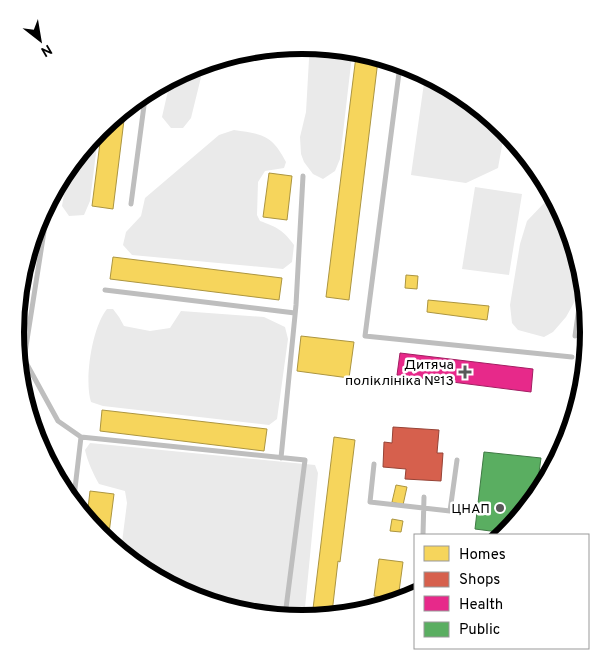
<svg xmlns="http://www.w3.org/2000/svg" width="604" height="664" viewBox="0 0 604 664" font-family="Overpass,sans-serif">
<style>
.green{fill:#eaeaea}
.homes{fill:#f6d55c;stroke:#ac9540}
.shops{fill:#d6604d;stroke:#964336}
.health{fill:#e7298a;stroke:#a21d61}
.public{fill:#5aae61;stroke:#3f7a44}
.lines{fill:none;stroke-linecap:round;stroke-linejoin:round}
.service{stroke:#bebebe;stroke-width:5}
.poi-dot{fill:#595959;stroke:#fff;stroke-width:2}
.labels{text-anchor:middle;stroke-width:5;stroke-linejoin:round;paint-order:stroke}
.poi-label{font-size:14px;fill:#000;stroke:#fff;text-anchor:end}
.rim{fill:none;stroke:#000;stroke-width:6}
</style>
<rect width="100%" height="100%" fill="#fff"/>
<path class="green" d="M311 47 352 55 340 159 335 171 323 179 313 174 304 162 301 154 300 137 306 112 309 59Z
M204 65 191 118 183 128H171L162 117 170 82 192 67Z
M425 76 505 129 498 168 466 183 411 175Z
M99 129 90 201 84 215 69 216 62 206 67 177Z
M234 130C263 134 272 135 286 162L284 168 265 171 258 182 257 215 260 221C277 227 283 230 294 245L292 262 283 269 132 255 123 245 126 232 141 216 145 198 219 135Z
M475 187 522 194 509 275 462 269Z
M551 198 567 222 578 276 576 299 566 317 553 332 544 337 518 330 512 323 510 305 520 244 527 221 547 200Z
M107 309H113L119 317 124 326 150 331 170 328 181 311 264 317 285 327 288 339 277 419 269 425 103 406 91 402C84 380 92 327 107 309Z
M90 443 315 465 318 473 304 618 192 597 121 550 127 503 125 491 99 484C93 473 88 463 85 450Z"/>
<path class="homes" d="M356 56 378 60 349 300 326 297Z
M125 112 113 209 92 206 102 127Z
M269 173 292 176 287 220 263 217Z
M113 257 282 278 279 300 110 279Z
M406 275 418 276 417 289 405 288Z
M428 300 489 306 487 320 427 312Z
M301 336 354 342 349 378 297 371Z
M102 410 267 429 264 451 100 431Z
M334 437 355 440 340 562 338 561 332 613 312 617Z
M396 485 407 487 403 505 392 502Z
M90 491 114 494 108 541 99 535 87 517Z
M392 519 403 521 401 532 390 531Z
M379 559 403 562 398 599 374 596Z"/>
<path class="shops" d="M393 427 439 430 437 453H443L441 481 405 479 406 469 383 467 384 442 392 443Z"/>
<path class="health" d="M400 353 533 369 531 392 397 375Z"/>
<path class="public" d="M484 452 541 458 537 487 506 533 475 529Z"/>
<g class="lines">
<path class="service" d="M400 65 365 336 572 357
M131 204 145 98
M105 290 295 313
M575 336 581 293
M18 346 24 359 48 206
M21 359H24L58 421 81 437
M281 458 296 305 303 176
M374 464 370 502 450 511 457 460
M74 497 81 437 305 460 285 616
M423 535 424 497"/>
</g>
<g class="poi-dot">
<path d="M462.5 364.5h5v5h5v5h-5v5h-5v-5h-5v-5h5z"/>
<circle cx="500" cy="508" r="5"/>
</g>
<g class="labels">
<g class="poi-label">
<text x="454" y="369">Дитяча<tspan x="454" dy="16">поліклініка №13</tspan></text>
<text x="490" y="513">ЦНАП</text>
</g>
</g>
<path d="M0 0H604V664H0ZM24 332a278 278 0 1 1 556 0a278 278 0 1 1-556 0Z" fill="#fff" fill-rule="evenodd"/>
<path class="rim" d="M24 332a278 278 0 1 1 556 0a278 278 0 1 1-556 0Z"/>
<rect x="414" y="534" width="175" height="115" fill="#ffffff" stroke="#999999"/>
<rect x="424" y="546" width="25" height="15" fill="#f6d55c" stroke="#999999"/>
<text x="459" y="559" font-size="15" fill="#000000">Homes</text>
<rect x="424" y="572" width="25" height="15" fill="#d6604d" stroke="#999999"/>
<text x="459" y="584" font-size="15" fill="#000000">Shops</text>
<rect x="424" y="596" width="25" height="15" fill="#e7298a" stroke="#999999"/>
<text x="459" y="609" font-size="15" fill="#000000">Health</text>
<rect x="424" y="622" width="25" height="15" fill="#5aae61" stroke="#999999"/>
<text x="459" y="634" font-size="15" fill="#000000">Public</text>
<g transform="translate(40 40) rotate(149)" stroke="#ffffff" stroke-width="4" paint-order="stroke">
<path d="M0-4L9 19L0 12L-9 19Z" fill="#000000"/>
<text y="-8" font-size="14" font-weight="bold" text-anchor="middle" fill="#000000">N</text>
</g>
</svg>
